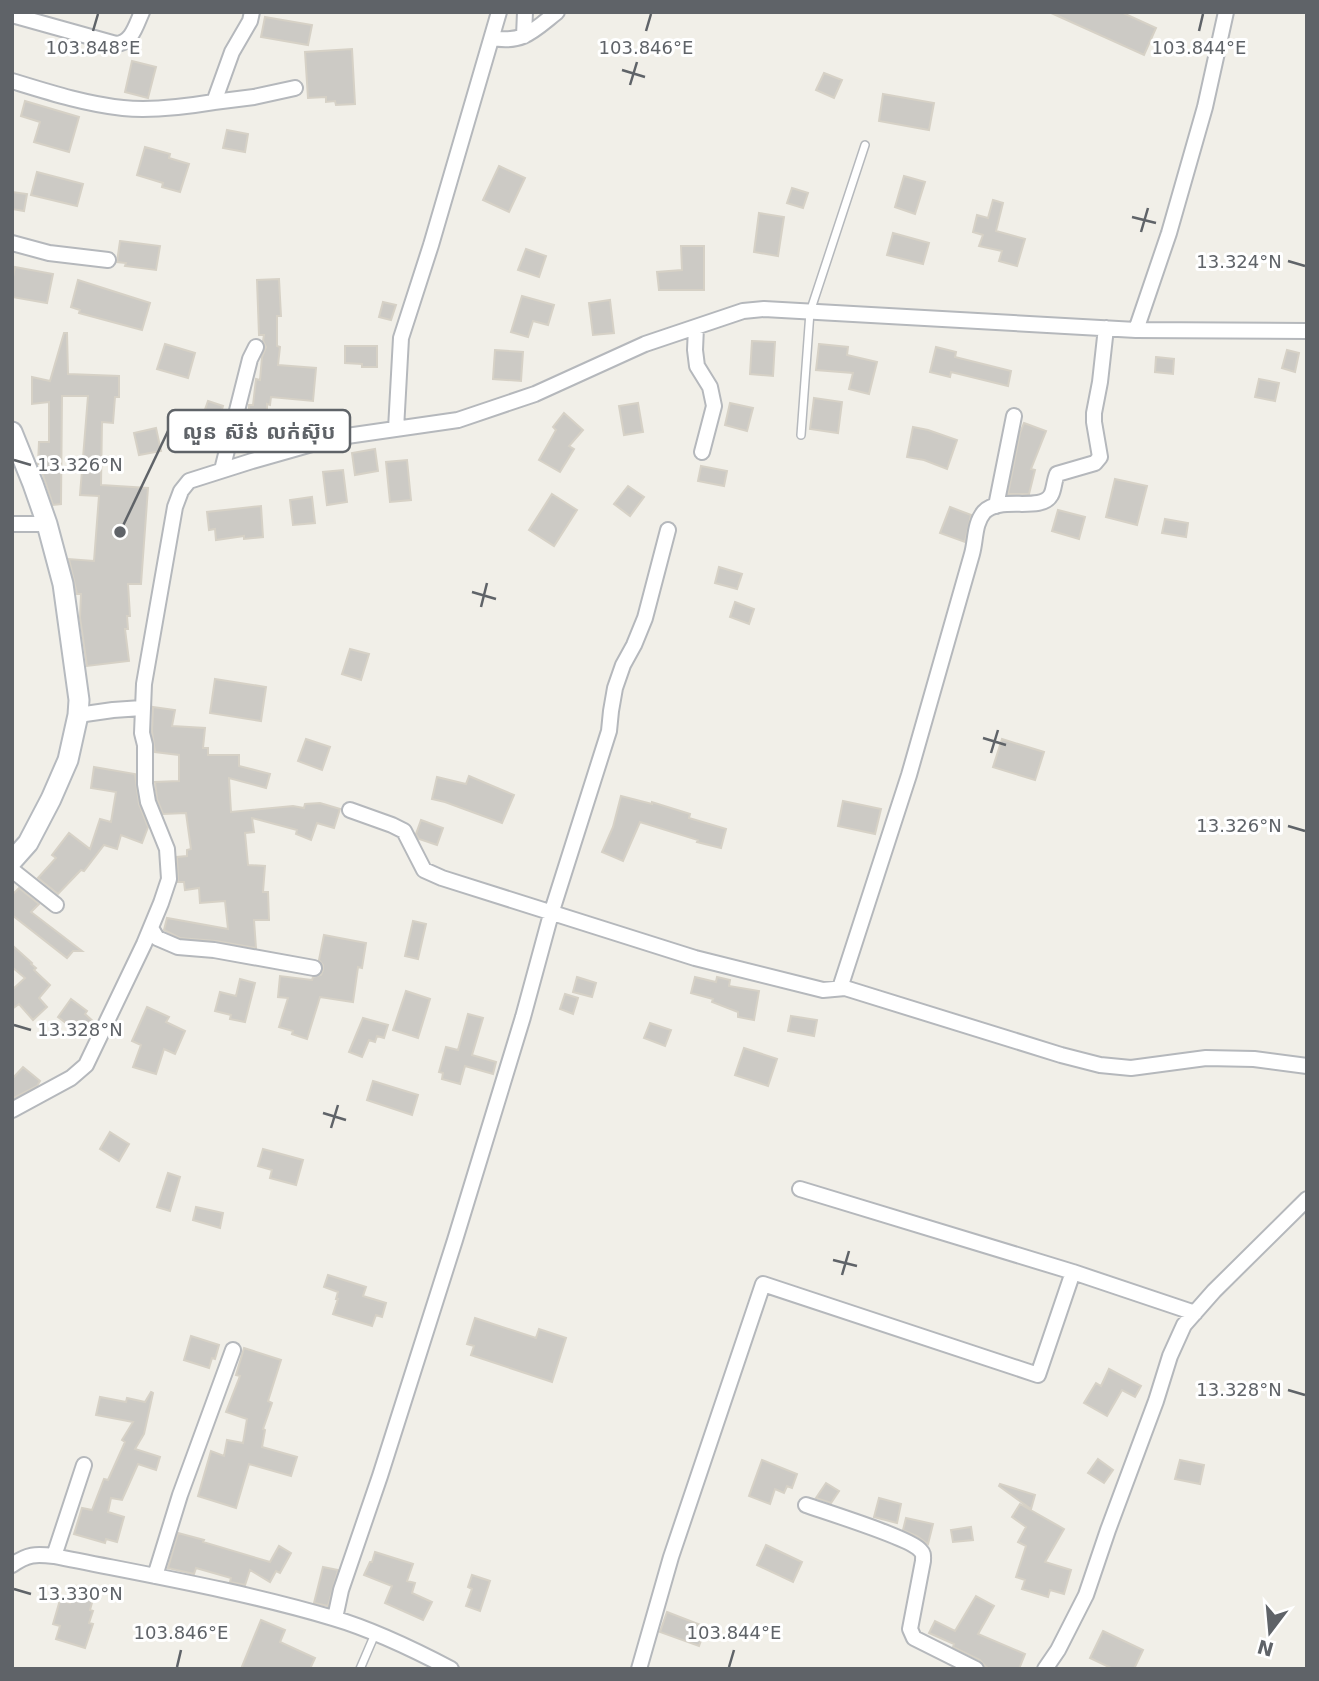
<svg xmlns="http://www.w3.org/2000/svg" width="1319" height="1681" viewBox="0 0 1319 1681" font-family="'DejaVu Sans','Noto Sans Khmer',sans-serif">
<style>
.building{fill:#cccac5;stroke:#d6d1c6;stroke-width:2}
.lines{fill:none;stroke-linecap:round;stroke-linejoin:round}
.lane-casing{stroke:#b5b8bc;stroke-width:10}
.street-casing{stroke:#b5b8bc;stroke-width:18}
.secondary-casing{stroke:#b6babf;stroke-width:23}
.lane{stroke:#fff;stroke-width:7}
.street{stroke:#fff;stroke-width:14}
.secondary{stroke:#fff;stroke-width:19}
.ticks{fill:none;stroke:#5f6368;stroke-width:2.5}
.ticks-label{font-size:18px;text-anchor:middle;fill:#5f6368;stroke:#fff;stroke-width:6;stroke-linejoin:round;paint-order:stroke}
.leader{fill:none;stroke:#5f6368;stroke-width:2.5}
.callout-dot{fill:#5f6368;stroke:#fff;stroke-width:2.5}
.callout{fill:#fff;stroke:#5f6368;stroke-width:2.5}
.callout-label{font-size:21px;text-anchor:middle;font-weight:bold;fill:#5f6368}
</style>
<rect width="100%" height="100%" fill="#f1efe8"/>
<path class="building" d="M1049 12H1121L1156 28 1144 55Z
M265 17 312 25 308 45 261 37Z
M352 49 355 104 336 105 335 101 326 102V97L308 98 305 52Z
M132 61 156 67 148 98 125 92Z
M824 73 842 80 834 98 816 90Z
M883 94 934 103 929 130 879 121Z
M25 101 79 117 69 152 34 142 40 122 21 116Z
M227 130 248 134 245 152 223 148Z
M145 147 170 154 169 158 189 164 180 192 162 187 163 183 137 175Z
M499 166 525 178 509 212 483 200Z
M37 172 83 184 77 206 31 195Z
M904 176 925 182 915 214 895 207Z
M792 188 808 193 803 208 787 203Z
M12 192 27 194 24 211 12 209Z
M993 200 1003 203 996 231 1025 239 1017 266 999 261 1002 251 979 246 983 235 973 232 977 215 988 218Z
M759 213 784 217 778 256 754 252Z
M893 233 929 243 923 264 887 255Z
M120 241 160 246 156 270 125 266 126 263 117 262Z
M681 246H704V290H659L657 272 682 270Z
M526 249 546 256 539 277 518 270Z
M15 267 53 274 47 303 12 297V282Z
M279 279 281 316H277V346L280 347 278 365 316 368 313 401 271 397 270 405 267 404V447L248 452 246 445H249V405H253L256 379 260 380 262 357 266 347 263 341 264 335H259L257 280Z
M78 280 150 303 142 330 79 313 80 310 71 307Z
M522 296 554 305 548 325 533 321 528 337 511 332Z
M610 300 614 333 593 335 589 303Z
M383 302 396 305 391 320 379 317Z
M64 333H67L68 374 119 376V397H115L113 423 102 422 101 485 148 488 141 584H128L130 616H127L128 629H125L129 661 87 666 80 618 81 594H77L69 559 94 561 99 496 80 495 88 396H62L61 504 53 505 42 472 41 464H38L39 442H49V402L32 404V377L50 381Z
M752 341 775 342 773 376 750 374Z
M165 344 195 353 188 378 157 369Z
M819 344 848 347 847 355 877 362 869 394 849 389 853 373 816 370Z
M345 346H377V367H362V364L345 363Z
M936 347 956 352 955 357 1011 371 1008 386 951 372 950 377 930 372Z
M495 350 523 352 521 381 493 379Z
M1287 350 1299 353 1295 372 1282 368Z
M1156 357 1174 359 1173 374 1155 372Z
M1259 379 1279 383 1275 401 1255 397Z
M814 398 842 402 838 433 810 429Z
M208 401 223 406 219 420 203 415Z
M638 403 643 432 624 435 619 406Z
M730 403 753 408 747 431 725 425Z
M564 413 583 430 569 446 574 449 560 472 539 460 556 430 553 427Z
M1024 423 1046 431 1031 469 1035 470 1029 494H1008L1020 433Z
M913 427 928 430 957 440 947 469 924 460 907 457Z
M156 428 161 451 139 455 134 433Z
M375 449 378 471 355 475 352 453Z
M407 460 411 500 390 502 386 462Z
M701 466 727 471 724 486 698 481Z
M343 470 347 502 327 505 323 472Z
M1115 479 1147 486 1137 525 1106 517Z
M628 486 644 497 630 516 614 504Z
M552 494 577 510 554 546 529 530Z
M312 497 315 523 293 525 290 500Z
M261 506 263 537 244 539V536L216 540 215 529 209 530 207 512Z
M950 507 971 515 965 542 940 533Z
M1058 510 1085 517 1079 539 1052 531Z
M1165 519 1188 523 1186 537 1162 533Z
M719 567 742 574 737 589 715 583Z
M735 602 754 609 749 624 730 617Z
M350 649 369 654 361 680 342 674Z
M215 679 266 687 261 721 210 713Z
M153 707 175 710 172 726 205 728 203 748H208V755H239V766L270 774 266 788 229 778 231 812 293 806 304 808 305 804 320 803 340 809 334 828 317 823 311 840 296 834 297 830 252 818 254 832 245 833 248 865 265 866 263 892H268L269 920H254L256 948 216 941 180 938 164 930 167 918 228 929 225 901 200 903 199 888 185 890 184 882H178L177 857 187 856V850L191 849 186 813 163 814 157 799 155 782 179 781V755L155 752 152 732Z
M306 739 330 747 322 770 298 761Z
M1002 739 1044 752 1035 780 993 767Z
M94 767 135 774 139 804 148 827 142 843 121 835 117 849 104 845 84 871 81 870 58 894 38 878 56 858 52 855 69 833 90 849 100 819 111 822 116 792 91 788Z
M469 776 514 795 502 823 445 802 432 799 437 777 466 784Z
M621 796 652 804V802L690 814 689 818 726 829 721 848 697 842 698 840 640 822 623 861 602 852 613 827Z
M843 801 881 809 875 834 838 826Z
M421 820 443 828 437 845 419 839 416 834Z
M19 888 39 904 31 912 82 951H73L67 958 12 915V895Z
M413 921 426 924 418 959 405 956Z
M324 935 366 943 362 968 358 967 353 1002 320 997 307 1039 292 1034 293 1031 279 1027 288 998 278 997 280 976 312 980 313 977 321 975 323 970V965L319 960Z
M12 945 32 963 31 964 36 968 34 970 50 985 39 998 47 1007 33 1020 19 1004 12 1009V990L25 978 12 967Z
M577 977 596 983 592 997 573 992Z
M695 977 716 982 717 977 730 980 729 986 759 991 754 1020 738 1017V1012L712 1002 713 999 691 993Z
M240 979 255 983 245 1022 230 1019 231 1015 215 1011 220 992 236 996Z
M406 991 430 999 418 1038 393 1030Z
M565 994 578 998 573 1014 560 1009Z
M71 999 87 1011 85 1014 95 1023 88 1037 76 1026 74 1029 58 1017Z
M147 1007 169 1017 166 1022 185 1031 175 1054 164 1049 156 1074 133 1067 141 1045 132 1041Z
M468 1014 483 1018 472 1055 496 1062 493 1074 465 1066 460 1084 442 1079 443 1073 439 1072 446 1047 458 1050Z
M791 1016 817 1020 814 1036 788 1031Z
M363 1018 388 1025 384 1038 377 1036 375 1042 369 1040 362 1057 349 1052Z
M650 1023 671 1030 665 1046 644 1038Z
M744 1048 777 1059 768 1086 735 1075Z
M23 1067 40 1081 37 1086 12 1099V1079Z
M373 1081 418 1095 412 1115 367 1100Z
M110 1132 129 1144 119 1161 100 1149Z
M263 1149 303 1160 296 1185 270 1178 272 1170 258 1166Z
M168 1173 180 1177 170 1211 157 1207Z
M196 1207 223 1213 220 1228 193 1220Z
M328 1275 366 1287 363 1296 386 1303 382 1317 376 1315 372 1326 333 1314 338 1299H336L338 1292 324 1287Z
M475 1318 536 1338 539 1329 566 1338 552 1382 471 1355 474 1346 467 1344Z
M191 1336 219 1345 215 1359 212 1358 209 1368 184 1360Z
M244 1348 281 1360 268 1401 272 1403 263 1429 265 1430 262 1447 297 1457 291 1476 249 1464 236 1508 198 1496 211 1451 224 1456 227 1440 243 1443 247 1419 226 1412 240 1376 236 1375Z
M1109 1369 1141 1386 1135 1397 1122 1390 1107 1416 1084 1403 1096 1383 1101 1386Z
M151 1392 153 1393 144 1434 135 1449 160 1457 156 1470 138 1464 122 1500 111 1498 108 1512 124 1517 117 1542 106 1539 105 1543 74 1534 82 1508 92 1510 104 1479 108 1480 125 1442 122 1440 133 1422 96 1415 100 1397 126 1402 127 1398 145 1402Z
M1098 1459 1113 1470 1104 1483 1088 1473Z
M762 1460 797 1474 792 1488 787 1486 784 1493 775 1489 770 1504 749 1496Z
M1180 1460 1204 1465 1200 1484 1175 1479Z
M826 1483 839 1491 831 1503 816 1498Z
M1000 1484 1035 1495 1031 1509 999 1486Z
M879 1498 901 1504 897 1523 874 1517Z
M1020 1504 1064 1529 1045 1562 1071 1570 1064 1594 1050 1590 1048 1597 1022 1589 1025 1580 1016 1577 1026 1546 1018 1542 1026 1527 1012 1517Z
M906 1518 933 1524 928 1544 917 1536 903 1530Z
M971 1527 973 1540 953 1542 951 1530Z
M178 1533 204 1540 203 1542 270 1562 279 1546 291 1553 280 1573 276 1571 270 1582 250 1570 245 1585 230 1582 231 1578 196 1568 194 1574 168 1568Z
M766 1545 802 1562 793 1582 757 1565Z
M375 1552 413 1564 407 1581 415 1583 412 1593 432 1602 423 1620 385 1603 392 1586 364 1575 370 1562H372Z
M323 1567 338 1570 328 1606 314 1603Z
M472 1575 490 1581 480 1611 466 1606 472 1589 468 1587Z
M76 1586 95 1592 90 1610 93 1611 89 1623 93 1624 85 1648 56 1639 60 1626 53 1624 60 1600 70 1603Z
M976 1596 994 1606 978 1634 1025 1654 1019 1669H990L985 1666 980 1660 953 1647 954 1644 929 1633 935 1621 955 1631Z
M667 1612 706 1627 699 1646 660 1632Z
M261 1620 285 1630 280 1642 315 1658 310 1669H241Z
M1103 1631 1143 1650 1134 1669H1113L1090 1658Z"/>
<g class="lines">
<defs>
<path id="lane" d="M801 435 810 312 865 145
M360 1669 375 1634"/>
<path id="street" d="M12 15 116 44C132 43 136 25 142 12
M524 36 525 12
M492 38C523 44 534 30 557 12
M12 81C48 92 85 104 123 108 153 111 184 107 214 102L232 52 250 21 252 12
M214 102 254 97 295 88
M12 243 49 253 108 260
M696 327 695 350 697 366 710 387 714 406 702 452
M1136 330 1169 233 1205 107 1226 12
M396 429 401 338 431 245 499 12
M222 470 250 359 256 347
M996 506 1014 416
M12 524H47
M78 715 113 710 142 708
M350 810 392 825 404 831 424 870 442 878 695 958 823 990 845 988 1061 1055 1100 1065 1131 1068 1206 1058 1254 1059 1307 1066
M12 870 56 905
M151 928 157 938 178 947 214 950 314 968
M840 988 909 775 972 554C976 540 974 524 984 512 1000 495 1041 513 1051 495 1054 490 1054 481 1057 474L1095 463 1100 457 1094 422V413L1100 382 1106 328
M12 1110 71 1078 86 1065 144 944 161 903 169 879 167 849 148 802 145 784V745L142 733 144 684 175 507 181 491 189 481 252 461 333 438 458 420 535 394 645 344 743 311 764 309 1136 330 1307 331
M800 1189 1073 1272
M806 1505C826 1512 910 1538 920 1550 924 1554 923 1556 923 1561L910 1629 914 1638 976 1669
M54 1556 84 1465
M12 1565C28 1554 35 1554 54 1556 148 1575 242 1591 333 1618 374 1630 413 1649 451 1669
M155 1576 180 1495 233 1350
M335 1618 341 1590 380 1476 455 1240 523 1017 551 914 609 731 611 711 615 688 623 665 634 645 645 618 668 530
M639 1669 671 1557 763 1284 1038 1375 1073 1272 1195 1313
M1045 1669 1058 1650 1086 1595 1108 1530 1156 1401 1170 1356 1184 1325 1214 1291 1307 1199"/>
<path id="secondary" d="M12 432 33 484 47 524 63 584 79 700 78 715 68 760 51 799 28 843 12 861"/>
</defs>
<use href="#lane" class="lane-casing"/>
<use href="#street" class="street-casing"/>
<use href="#secondary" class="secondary-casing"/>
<use href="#lane" class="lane"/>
<use href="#street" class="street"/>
<use href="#secondary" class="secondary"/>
</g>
<path class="ticks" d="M93 31 98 14M646 31 651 14M1199 31 1203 14M622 70 645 77M630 85 637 62M1132 217 1156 223M1141 232 1148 208M1288 261 1305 266M14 460 31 465M472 592 496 599M481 607 487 583M983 738 1006 745M991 753 998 730M1288 826 1305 831M14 1025 31 1030M323 1113 346 1120M331 1128 338 1105M833 1260 857 1266M842 1275 849 1251M1288 1390 1305 1395M14 1589 31 1594M177 1667 181 1650M729 1667 734 1650"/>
<g class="ticks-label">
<text x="93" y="54">103.848°E</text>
<text x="646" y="54">103.846°E</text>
<text x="1199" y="54">103.844°E</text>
<text x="1239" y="268">13.324°N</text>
<text x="80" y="471">13.326°N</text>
<text x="1239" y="832">13.326°N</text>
<text x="80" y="1036">13.328°N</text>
<text x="1239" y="1396">13.328°N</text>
<text x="80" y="1600">13.330°N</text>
<text x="181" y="1639">103.846°E</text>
<text x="734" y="1639">103.844°E</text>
</g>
<path class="leader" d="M120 532L168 431"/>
<circle class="callout-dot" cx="120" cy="532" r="7"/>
<rect class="callout" x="168" y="410" width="182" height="42" rx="7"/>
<g class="callout-label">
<text x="259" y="439">លួន ស៊ន់ លក់ស៊ុប</text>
</g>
<rect width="1319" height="1681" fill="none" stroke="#5f6368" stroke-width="28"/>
<g transform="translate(1270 1632) rotate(196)" stroke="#ffffff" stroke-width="5" paint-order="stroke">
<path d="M0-5L12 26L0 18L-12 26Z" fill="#5f6368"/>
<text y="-10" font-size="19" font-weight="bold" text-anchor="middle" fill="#5f6368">N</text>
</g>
</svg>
